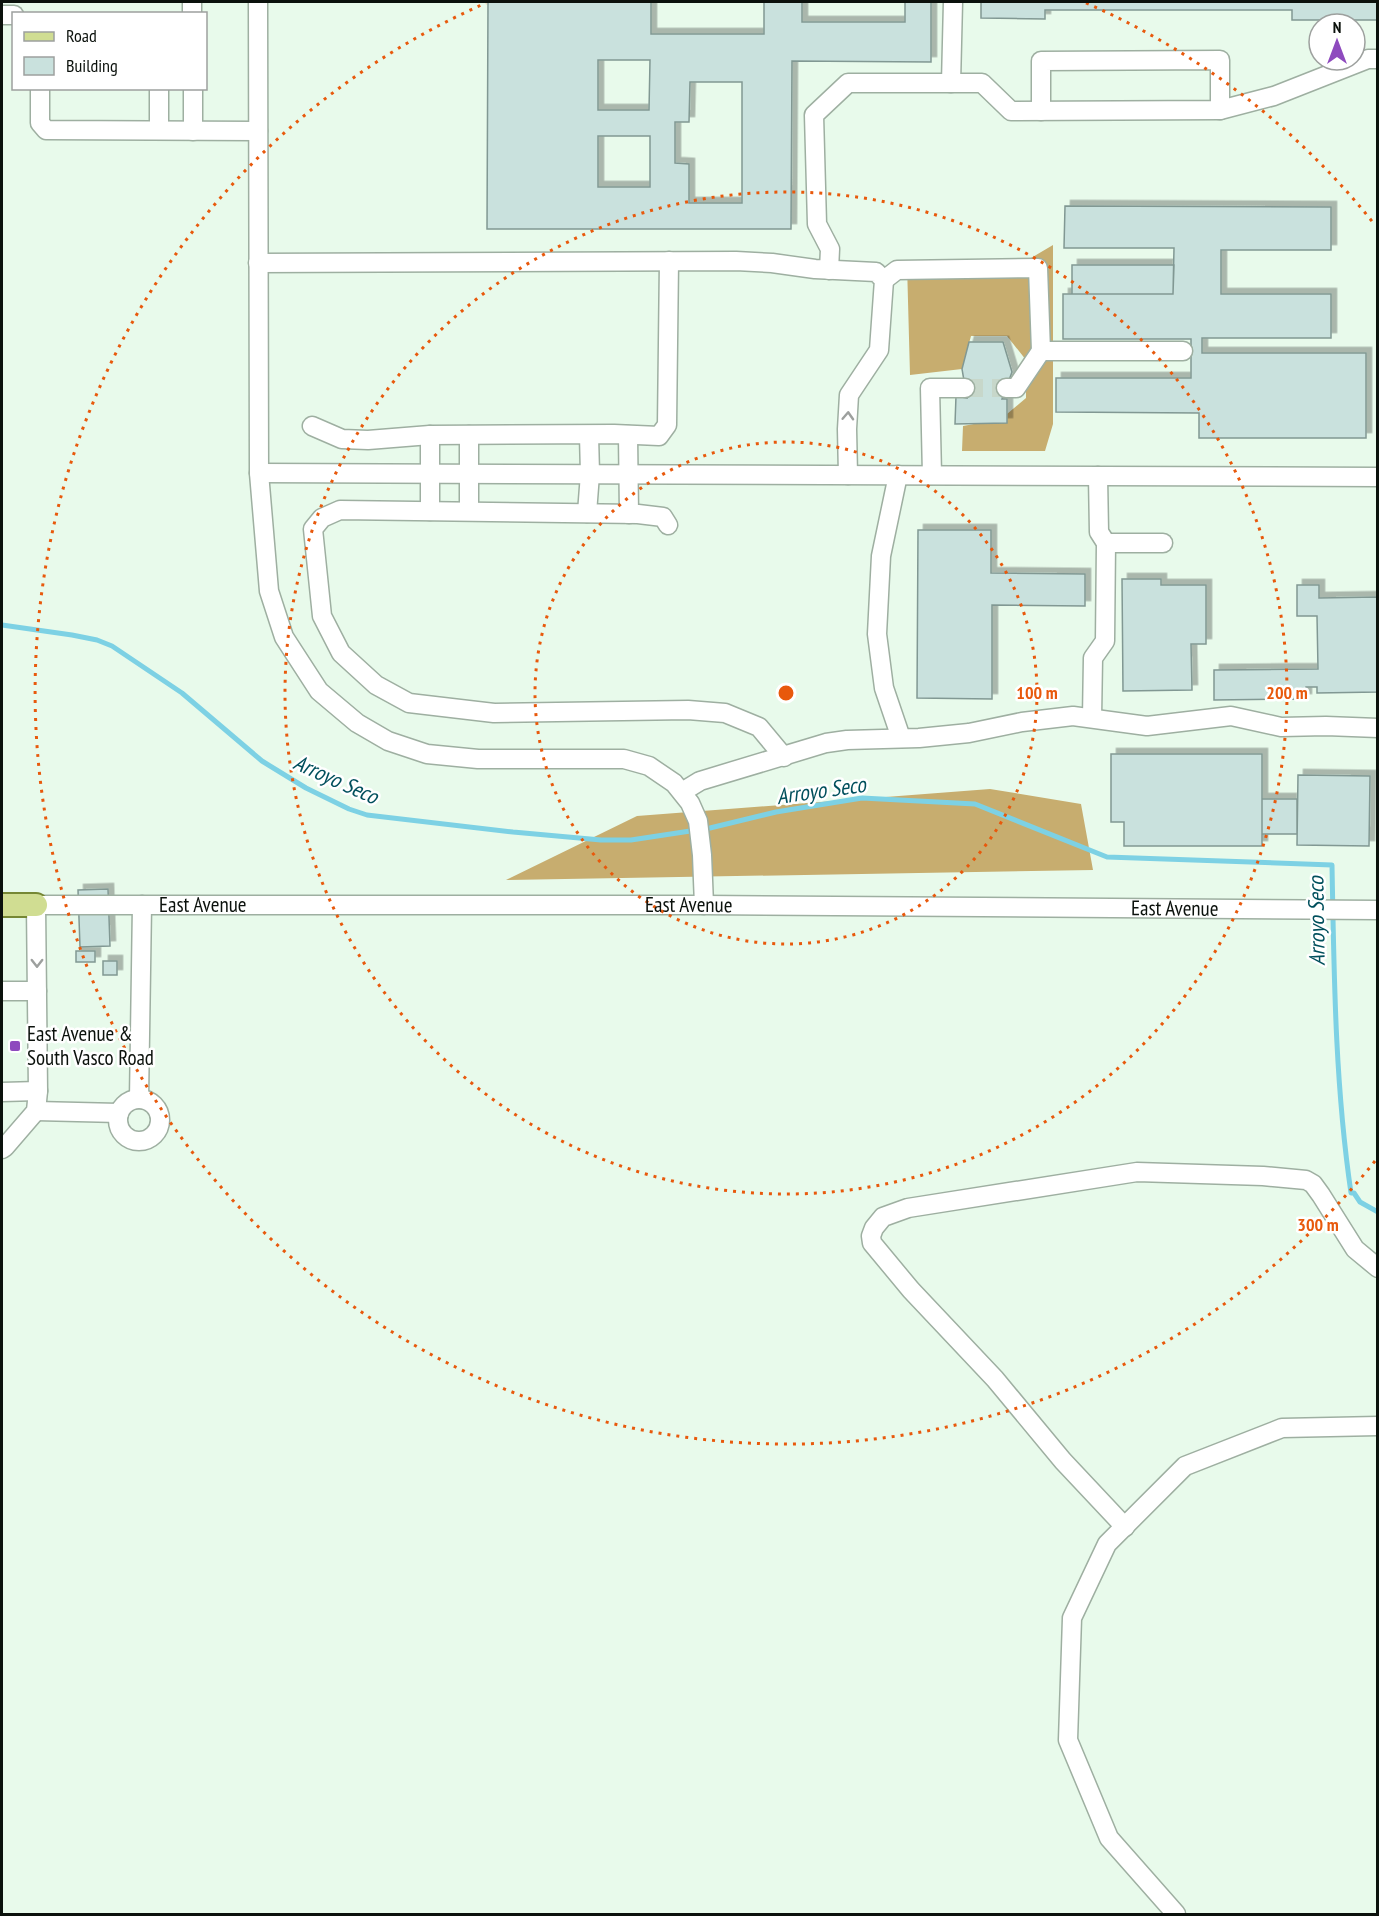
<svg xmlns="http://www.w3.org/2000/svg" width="1379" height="1916" viewBox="0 0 1379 1916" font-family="'PT Sans Narrow',sans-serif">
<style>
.forest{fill:#c7ad6f}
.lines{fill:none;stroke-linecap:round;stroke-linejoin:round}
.stream{stroke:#7dd1e4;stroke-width:5}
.building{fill:#c9e1dd;stroke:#819893;stroke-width:1.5;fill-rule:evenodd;filter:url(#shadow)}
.minor-tunnel{stroke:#c7d7ca;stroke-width:18;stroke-dasharray:18 9;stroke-linecap:butt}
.minor-casing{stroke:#9eafa1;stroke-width:21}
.major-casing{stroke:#768734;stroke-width:26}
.minor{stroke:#fff;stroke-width:18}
.major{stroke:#d0dd92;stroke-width:22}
.oneway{stroke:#9da09e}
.ring{fill:none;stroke:#e8590c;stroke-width:3;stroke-dasharray:3 6}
.poi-dot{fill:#8e4abe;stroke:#fff;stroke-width:2}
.labels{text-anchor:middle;stroke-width:5;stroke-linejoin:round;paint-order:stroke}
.street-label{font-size:21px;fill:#0b110c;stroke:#fff}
.poi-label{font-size:21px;fill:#0b110c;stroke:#fff;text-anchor:start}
.water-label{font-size:22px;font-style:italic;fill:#004f5c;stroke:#fff}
.centre{fill:#e8590c;stroke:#fff;stroke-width:3}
.ring-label{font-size:18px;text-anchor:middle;font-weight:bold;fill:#e8590c;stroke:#fff;stroke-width:5;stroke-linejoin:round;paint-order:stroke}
</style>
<defs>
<filter id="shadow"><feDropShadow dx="5.5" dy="-5.5" stdDeviation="0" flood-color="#0004"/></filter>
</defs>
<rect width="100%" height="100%" fill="#e8faeb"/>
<path class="forest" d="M1053 245V424L1045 451H962L963 426 1001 419 1026 398V360L1007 336H971L962 369 910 375 907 264 1009 271Z
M990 789 1081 804 1093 870 506 880 637 816Z"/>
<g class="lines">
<path class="stream" d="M2 625 72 635 97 640 112 646 182 693 262 761 306 788 349 809 367 815 513 832 601 840H631L710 828 776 812 862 798 975 804 1107 857 1332 865C1334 974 1335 1084 1351 1193H1354L1360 1202 1378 1212"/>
</g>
<path class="building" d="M488 2H651V34H764V2H802V22H905V2H931V62L792 61 791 229H487ZM598 60H650L649 110H598ZM690 82H742V203H689V164L675 163V122H689ZM598 136H650V187H598Z
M981 2H1378V20H1292V10H1045V19L981 18Z
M1065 206 1331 207V250H1221V294H1331V338H1202V353H1366V438H1199V413L1056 412V378H1191V339H1063V294H1173L1174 248H1064Z
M1072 265H1174L1173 294H1072Z
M969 342H1003L1012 372 1002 399H1007V423L955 424 956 396 967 398 962 369Z
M918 530H991V573L1085 574V606L992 605V699L917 698Z
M1122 579H1161V585H1206V644H1191L1192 690 1123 691Z
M1297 585H1319V598L1378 597V692L1317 693V687H1306V699L1214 700V670L1318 669 1317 616H1297Z
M1111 754H1262V846H1124V822H1111Z
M1298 775 1370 776 1369 846 1297 845Z
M1262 799H1297V834H1262Z
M108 889 110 946 80 947 78 890Z
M76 951H95V962H76Z
M103 961H117V975H103Z"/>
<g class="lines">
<path class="minor-tunnel" d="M965 388H1006"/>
<defs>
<g id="minor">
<path d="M192 2V14"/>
<path d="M258 2 259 473 269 591 284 637 319 691 357 723 388 741 427 754 478 759H624L649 766 674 783 690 803 698 821 702 855 704 905"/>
<path d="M2 15H14"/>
<path d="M951 83 953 2"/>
<path d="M40 88V123L46 130 258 131"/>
<path d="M193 88V131"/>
<path d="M1041 111V61L1220 60V110"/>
<path d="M159 130V88"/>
<path d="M258 263 736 261 772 263 815 269 876 272 884 280 879 350 849 395 847 429 848 475"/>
<path d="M829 270 830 249 817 224 814 115 848 83H982L1011 111 1220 110 1274 96 1368 59H1378"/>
<path d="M884 280 897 270 1038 268 1041 351"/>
<path d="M1006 388H1016L1041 351H1183"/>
<path d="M312 426 342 439 368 440 430 435 614 434 659 436 667 425 669 261"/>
<path d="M430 435V511"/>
<path d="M469 435V511"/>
<path d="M628 435 629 514"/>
<path d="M259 473 1378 477"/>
<path d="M898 475 881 556 877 634 884 688 901 738"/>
<path d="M932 475 930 388H965"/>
<path d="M587 513 590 474 589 435"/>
<path d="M668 525 663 517 638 514 340 510 322 518 313 529 322 616 341 653 376 685 409 703 494 713 688 710 725 713 759 727 784 757"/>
<path d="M1106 543H1163"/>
<path d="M1092 718 1093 658 1105 641 1106 543 1099 532 1098 476"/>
<path d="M682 792 700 781 826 743 847 740 919 738 969 733 1022 722 1073 716 1147 726 1231 716 1281 727 1326 726 1378 728"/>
<path d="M2 991H37"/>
<path d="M2 1092 38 1091"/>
<circle cx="139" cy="1120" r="21"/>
<path d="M139 1099 142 905"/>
<path d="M36 1111 119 1113"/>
<path id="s1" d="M2 1149 5 1147 36 1111 38 1091 36 905H704L1378 910"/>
<path d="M1125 1527 1063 1461 995 1379 911 1290 872 1243 871 1236 874 1228 883 1217 908 1208 1137 1172 1263 1176 1306 1180 1313 1184 1321 1195 1355 1249 1378 1268"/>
<path d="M1176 1914 1109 1838 1068 1740 1072 1618 1107 1544 1185 1466 1282 1428 1378 1426"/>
</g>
<path id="major" d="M2 905H36"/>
</defs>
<use href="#minor" class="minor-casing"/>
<use href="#major" class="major-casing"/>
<use href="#minor" class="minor"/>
<use href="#major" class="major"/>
</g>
<defs><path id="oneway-chevron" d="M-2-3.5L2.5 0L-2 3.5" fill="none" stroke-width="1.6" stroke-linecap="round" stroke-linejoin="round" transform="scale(1.5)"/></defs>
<g class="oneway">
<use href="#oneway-chevron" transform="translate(848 416) rotate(-87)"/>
<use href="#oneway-chevron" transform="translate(37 963) rotate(90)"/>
</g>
<g class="ring">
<circle cx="786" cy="693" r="251"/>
<circle cx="786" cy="693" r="501"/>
<path d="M1375 1161A752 752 0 1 1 486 3M1086 3A752 752 0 0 1 1375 225"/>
</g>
<rect class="poi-dot" x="9" y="1040" width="12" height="12" rx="3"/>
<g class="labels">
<g class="street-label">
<text dy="7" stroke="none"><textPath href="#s1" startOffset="424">East Avenue</textPath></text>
<text dy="7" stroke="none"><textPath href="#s1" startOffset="910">East Avenue</textPath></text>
<text dy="7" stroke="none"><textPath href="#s1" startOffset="1396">East Avenue</textPath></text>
</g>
<g class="poi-label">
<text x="27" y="1041">East Avenue &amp;<tspan x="27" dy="24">South Vasco Road</tspan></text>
</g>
<g class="water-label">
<text transform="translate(336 779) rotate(24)" y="8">Arroyo Seco</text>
<text transform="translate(821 790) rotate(-8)" y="8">Arroyo Seco</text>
<text transform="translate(1316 921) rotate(-91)" y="8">Arroyo Seco</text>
</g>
</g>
<circle cx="786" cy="693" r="9" class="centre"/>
<g class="ring-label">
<text x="1037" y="699">100 m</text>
<text x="1287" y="699">200 m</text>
<text x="1318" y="1231">300 m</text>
</g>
<rect width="1379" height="1916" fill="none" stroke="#0b110c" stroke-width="6"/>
<rect x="12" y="12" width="195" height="78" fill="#ffffff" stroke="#9da09e" stroke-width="1.5"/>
<rect x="24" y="32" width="30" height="9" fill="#d0dd92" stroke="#9da09e" stroke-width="1.5"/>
<text x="66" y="42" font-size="18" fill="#0b110c">Road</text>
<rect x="24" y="57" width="30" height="18" fill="#c9e1dd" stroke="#9da09e" stroke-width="1.5"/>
<text x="66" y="72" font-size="18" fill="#0b110c">Building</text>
<g transform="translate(1337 42)"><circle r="28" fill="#ffffff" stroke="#9da09e" stroke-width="1.5"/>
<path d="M0-4.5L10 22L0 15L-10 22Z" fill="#8e4abe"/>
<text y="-9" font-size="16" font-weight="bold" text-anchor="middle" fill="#0b110c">N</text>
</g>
</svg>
